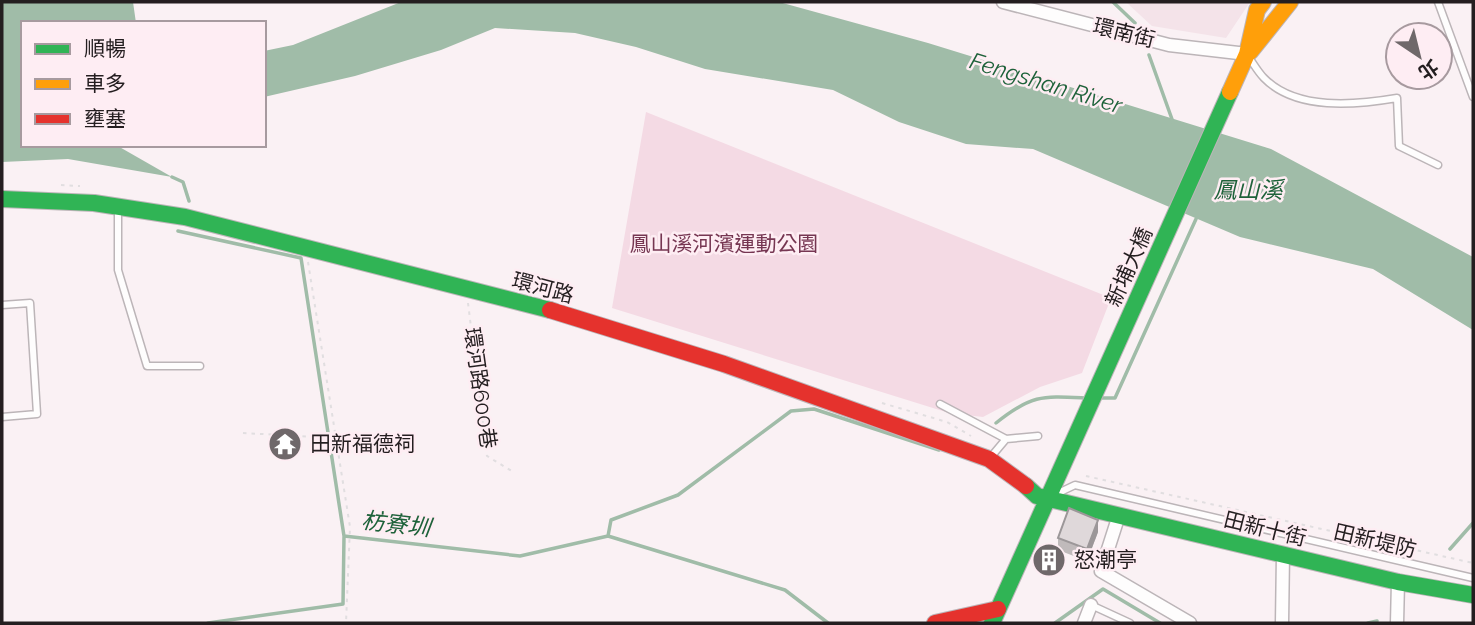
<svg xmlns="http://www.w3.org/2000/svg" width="1475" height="625" viewBox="0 0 1475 625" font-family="Raleway,'Noto Sans TC',sans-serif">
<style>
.built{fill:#f4e3e9}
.green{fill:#f4dae4}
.water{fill:#a0bca8}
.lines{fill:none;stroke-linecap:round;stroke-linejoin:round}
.stream{stroke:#a0bca8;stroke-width:3.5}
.lane-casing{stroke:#bcb5b8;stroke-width:9}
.street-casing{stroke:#bcb5b8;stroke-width:15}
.fast-casing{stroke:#bcb5b8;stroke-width:18}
.slow-casing{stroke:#bcb5b8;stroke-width:18}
.jam-casing{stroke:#bcb5b8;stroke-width:18}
.path{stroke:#e1dee0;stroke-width:2;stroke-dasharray:3.5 5;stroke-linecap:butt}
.lane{stroke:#fefdfd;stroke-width:6}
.street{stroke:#fefdfd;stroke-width:12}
.fast{stroke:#30b455;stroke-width:16}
.slow{stroke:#ff9f0a;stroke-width:16}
.jam{stroke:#e5322d;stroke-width:16}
.wall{fill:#c0babb}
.shaded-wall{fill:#9c9799}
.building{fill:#dfd8da;stroke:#9c9799;stroke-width:2}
.labels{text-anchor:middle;stroke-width:5;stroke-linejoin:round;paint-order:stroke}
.street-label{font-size:21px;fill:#241e20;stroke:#feedf3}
.park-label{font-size:21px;fill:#763652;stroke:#feedf3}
.poi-label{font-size:21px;fill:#241e20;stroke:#feedf3;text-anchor:start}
.water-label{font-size:23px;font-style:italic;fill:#1e623a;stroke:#feedf3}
</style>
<rect width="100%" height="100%" fill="#faf1f4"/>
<path class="built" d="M1126 2H1250L1226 38 1152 26Z"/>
<path class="green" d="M646 112 1111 298 1082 373 1040 387 983 417 949 413 612 308Z"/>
<path class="water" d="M2 2H133L136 23H23V145H116L172 177 68 159 2 162Z
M401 2H779L928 43 1271 149 1473 257V330L1373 269 1240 237 1033 149 966 144 899 122 833 90 705 69 636 47 575 33 495 28 441 50 355 76 264 97V51L293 45Z"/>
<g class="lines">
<path class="stream" d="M1113 2 1135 23
M1149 55 1173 122
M172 177 183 182 189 201
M178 231 301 258 344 536 343 604 208 623
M1099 398H1115L1196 219
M996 423C1032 394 1043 396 1087 398
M344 536 520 556 608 536 785 590 828 623
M608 536 611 520 678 495 791 411 814 409 939 450
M1450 549 1473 523
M1055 623 1103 589 1160 623
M1368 623 1377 621"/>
<defs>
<path id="lane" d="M1438 2 1473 97
M1248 56C1253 63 1258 72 1264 78 1296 111 1356 105 1397 98L1399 146 1438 165
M118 207V270L147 366H200
M2 305 30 303 37 414 2 417
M940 404 1006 439 1038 436
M990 458 1006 439
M1054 495 1075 485 1473 578
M1091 605 1130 623"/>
<path id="street" d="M1003 2 1169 45 1247 54
M1119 515 1101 571 1190 623
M1084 623 1091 605
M1282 623 1283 554
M1397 623 1398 582"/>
<path id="fast" d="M2 199 94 203 185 217 550 310
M1026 486 1037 496 1398 582 1473 595
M992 623 1230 92"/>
<path id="slow" d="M1250 52 1290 2
M1230 92 1247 54 1257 10 1263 2"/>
<path id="jam" d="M550 310 724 364 989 459 1026 486
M935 623 998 609"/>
</defs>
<use href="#lane" class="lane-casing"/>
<use href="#street" class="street-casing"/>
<use href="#fast" class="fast-casing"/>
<use href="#slow" class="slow-casing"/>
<use href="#jam" class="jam-casing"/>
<path class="path" d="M61 185 80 186
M308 262 350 527 346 623
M468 303 487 456 515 473
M882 403 947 422 971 436
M243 433 336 438
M1086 476 1473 563"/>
<use href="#lane" class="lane"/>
<use href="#street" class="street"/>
<use href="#fast" class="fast"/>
<use href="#slow" class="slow"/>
<use href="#jam" class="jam"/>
</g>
<path class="wall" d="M1098 532 1087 561 1058 550V538Z"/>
<path class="shaded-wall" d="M1098 520V532L1087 561V549Z"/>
<path class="building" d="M1069 508 1098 520 1087 549 1058 538Z"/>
<defs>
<symbol id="temple-disc" viewBox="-11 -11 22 22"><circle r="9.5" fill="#6f686a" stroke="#feedf3"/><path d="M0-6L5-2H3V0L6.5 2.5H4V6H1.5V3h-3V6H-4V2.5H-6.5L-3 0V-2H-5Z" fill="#fff"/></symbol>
<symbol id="building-disc" viewBox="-11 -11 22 22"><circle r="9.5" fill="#6f686a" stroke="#feedf3"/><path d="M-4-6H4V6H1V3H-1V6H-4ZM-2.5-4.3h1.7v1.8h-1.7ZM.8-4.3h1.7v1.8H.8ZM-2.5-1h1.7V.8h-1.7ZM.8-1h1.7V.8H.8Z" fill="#fff"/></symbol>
</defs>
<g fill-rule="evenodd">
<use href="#temple-disc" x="266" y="425" width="38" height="38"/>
<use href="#building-disc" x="1030" y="541" width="38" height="38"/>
</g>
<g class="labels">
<g class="street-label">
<text transform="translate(1124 33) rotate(14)" y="7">環南街</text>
<text transform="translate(1129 267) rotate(-66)" y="7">新埔大橋</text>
<text transform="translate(543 288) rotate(15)" y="7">環河路</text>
<text transform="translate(480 388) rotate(82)" y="7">環河路600巷</text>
<text transform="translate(1265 529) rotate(14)" y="7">田新十街</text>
<text transform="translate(1375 541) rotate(13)" y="7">田新堤防</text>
</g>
<g class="park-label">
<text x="724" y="251">鳳山溪河濱運動公園</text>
</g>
<g class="poi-label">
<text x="310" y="451">田新福德祠</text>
<text x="1074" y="567">怒潮亭</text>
</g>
<g class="water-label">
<text transform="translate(1046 83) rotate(17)" y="8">Fengshan River</text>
<text x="1248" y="198">鳳山溪</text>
<text transform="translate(396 524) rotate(7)" y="8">枋寮圳</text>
</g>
</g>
<rect width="1475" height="625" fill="none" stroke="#241e20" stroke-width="7"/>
<rect x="21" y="21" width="245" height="126" fill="#feedf3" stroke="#a79a9f" stroke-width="2"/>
<rect x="35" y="44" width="35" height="10" fill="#30b455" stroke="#a79a9f" stroke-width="2"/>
<text x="84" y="56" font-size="21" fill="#241e20">順暢</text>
<rect x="35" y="79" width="35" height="10" fill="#ff9f0a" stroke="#a79a9f" stroke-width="2"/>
<text x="84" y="91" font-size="21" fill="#241e20">車多</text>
<rect x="35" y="114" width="35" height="10" fill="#e5322d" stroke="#a79a9f" stroke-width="2"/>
<text x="84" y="126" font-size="21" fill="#241e20">壅塞</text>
<g transform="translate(1419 56) rotate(145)"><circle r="33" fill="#feedf3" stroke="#a79a9f" stroke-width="2"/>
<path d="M0-5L12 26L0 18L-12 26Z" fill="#6f686a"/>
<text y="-10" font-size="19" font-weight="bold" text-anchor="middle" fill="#241e20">北</text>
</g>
</svg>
